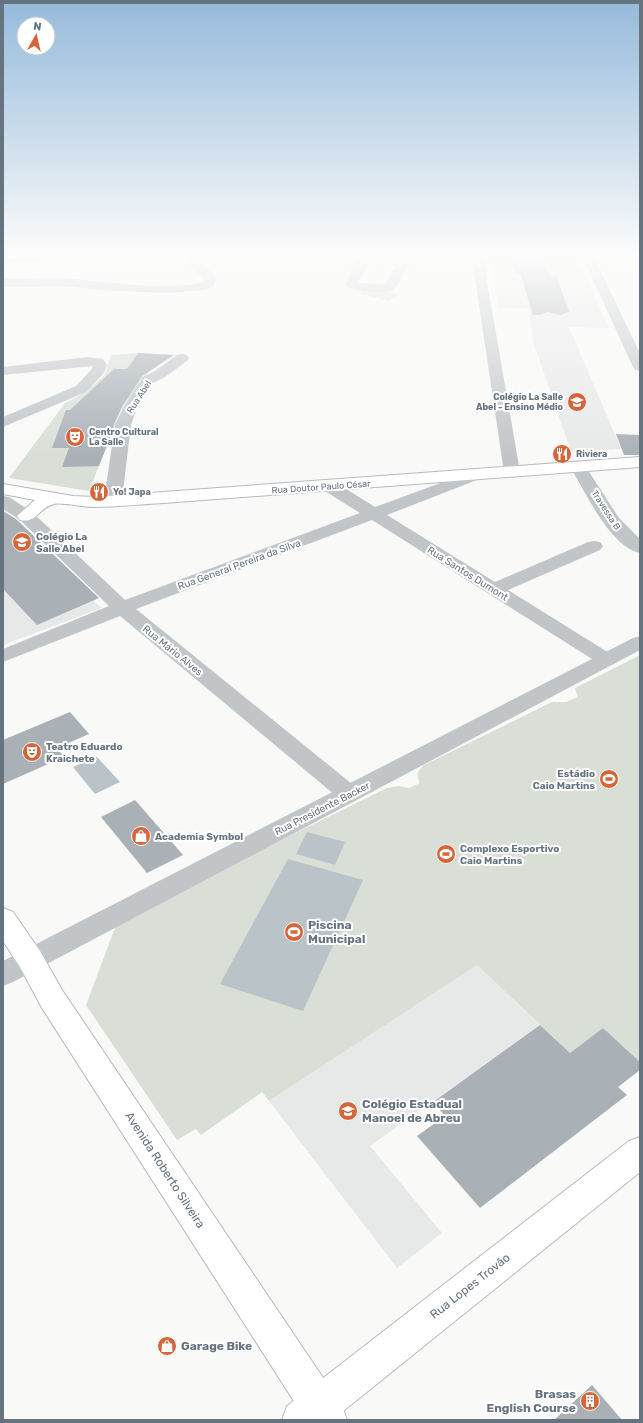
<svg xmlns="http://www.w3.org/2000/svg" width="643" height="1423" viewBox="0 0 643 1423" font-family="Rubik,sans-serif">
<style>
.built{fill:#e7e8e8}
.green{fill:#d9ded7}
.water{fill:#bac4c8}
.building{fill:#a9b0b6}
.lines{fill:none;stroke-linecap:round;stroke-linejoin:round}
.secondary-casing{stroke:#b6babf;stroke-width:2}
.primary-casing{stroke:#b4b9bd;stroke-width:2}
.minor{fill:#c1c5c8;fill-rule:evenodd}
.tertiary{fill:#c1c5c8;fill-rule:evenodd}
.secondary{fill:#fff;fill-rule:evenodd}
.primary{fill:#fff;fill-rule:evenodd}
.labels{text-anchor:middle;stroke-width:4;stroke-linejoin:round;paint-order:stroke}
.far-street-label{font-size:9px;fill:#667480;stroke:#fff}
.far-poi-label{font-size:9px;font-weight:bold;fill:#667480;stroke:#fff;text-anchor:start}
.poi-label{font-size:10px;font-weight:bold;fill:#667480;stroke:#fff;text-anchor:start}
.street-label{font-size:10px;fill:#667480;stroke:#fff}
.near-poi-label{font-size:12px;font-weight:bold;fill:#667480;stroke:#fff;text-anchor:start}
.near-street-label{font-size:12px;fill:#667480;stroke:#fff}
</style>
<rect width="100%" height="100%" fill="#f9f9f7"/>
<path class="built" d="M489 258H577L609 328 569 327 621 449 571 452 533 341 529 309 499 308Z
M3 516 96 603 102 608 3 645Z
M477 965 540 1025 370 1146 442 1233 397 1268 269 1101Z"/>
<path class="green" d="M369 288 399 295 388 301 359 293Z
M138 353 174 355 150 371 122 407 89 491 9 478 65 403 79 396 104 376 111 355Z
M640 655V1062L603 1028 570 1053 477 965 269 1101 262 1092 201 1135 196 1129 177 1140 86 1005 118 920 387 788 399 786 409 788 420 783C416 775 417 772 424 765L552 702H566L578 697 575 688Z"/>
<path class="water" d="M97 757 120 782 95 794 73 767Z
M307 832 345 842 335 865 296 854Z
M288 859 363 880 303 1011 220 984Z"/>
<path class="building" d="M510 258H541L550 275 556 276 569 312 560 315 547 312 541 315H533L520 273H516Z
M138 353 174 355 142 376 122 407 114 424 112 433 99 466 62 467 69 448H52L66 410H70L114 369H127Z
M616 434 640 435V455H624Z
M3 511 16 519 99 598 37 625 3 589Z
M70 712 89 734 57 748 64 757 3 784V740Z
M135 800 183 855 147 873 101 817Z
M540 1025 570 1053 603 1028 640 1062V1070L618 1087 627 1095 480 1208 417 1136 445 1116 433 1102Z
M592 1385 622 1420H554Z"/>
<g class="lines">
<defs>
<path id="secondary" d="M640 457V467L164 503C141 504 117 507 93 507 85 507 59 502 54 504 39 507 37 524 20 520L17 516 35 500 3 494V484L73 496 94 497Z
M640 1137V1172L332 1420H282L287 1406 629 1141Z"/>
<path id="primary" d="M3 908 13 912 40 951 62 990 342 1406 347 1420H306L42 1008 20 967 3 941Z"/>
</defs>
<use href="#secondary" class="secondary-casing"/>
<use href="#primary" class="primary-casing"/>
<path class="minor" d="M3 258H39L40 259 38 261 34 262 3 263Z
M184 258H195L214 275 216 278 213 287 204 290 171 293 114 291 61 286 3 287V279C22 279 42 278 62 278 105 281 162 292 203 282L204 279Z
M360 258 402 259 406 258H420C416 262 410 262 407 266 402 273 401 286 393 290 386 294 349 291 345 285L354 264ZM368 263 396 266 385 284 358 283Z
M472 258H483L520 472 518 475 512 477 506 475 504 472Z
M583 258H594L640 353V371L635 370 633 367Z
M182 354 187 355 189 358 187 361 165 377 153 383 137 408 131 425 122 500 119 504 113 505 107 504 104 500 115 425 123 408 143 377 155 371 177 355Z
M87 357 103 359 107 365 103 374 86 392 3 427V417L76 386 91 370 93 366 3 375V367Z
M578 462 584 464 619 518 640 539V553C609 546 586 492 570 467L572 464Z
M476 470 482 472 484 475 482 478 387 515 495 582 588 542 594 541 600 542 603 546 600 550 508 590 614 656 617 660 614 664 607 666 600 664 372 520 136 609 357 788 361 794 357 800 349 802 341 800 120 616 3 662V649L109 606 20 520 3 509V496L9 497 32 512 125 600 360 513 323 490 321 486 323 482 329 481 335 482 375 507Z"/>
<path class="tertiary" d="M640 636V650L13 982 3 986V961L633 638Z"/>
<use href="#secondary" class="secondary"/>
<use href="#primary" class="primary"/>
</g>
<linearGradient id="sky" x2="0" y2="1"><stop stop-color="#95badb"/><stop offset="0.56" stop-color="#fcfcfb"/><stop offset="1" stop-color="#fcfcfb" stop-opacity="0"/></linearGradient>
<rect width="643" height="457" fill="url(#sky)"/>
<defs>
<symbol id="school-disc" viewBox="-11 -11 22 22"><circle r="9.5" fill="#d86539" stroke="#fff"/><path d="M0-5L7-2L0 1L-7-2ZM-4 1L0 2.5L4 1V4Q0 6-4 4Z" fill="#fff"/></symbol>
<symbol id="theatre-disc" viewBox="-11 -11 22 22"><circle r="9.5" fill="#d86539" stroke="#fff"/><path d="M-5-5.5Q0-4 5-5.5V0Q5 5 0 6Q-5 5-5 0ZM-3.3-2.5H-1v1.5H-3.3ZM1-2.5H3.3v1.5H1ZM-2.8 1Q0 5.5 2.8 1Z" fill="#fff"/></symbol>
<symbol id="restaurant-disc" viewBox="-11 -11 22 22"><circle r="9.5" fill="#d86539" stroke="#fff"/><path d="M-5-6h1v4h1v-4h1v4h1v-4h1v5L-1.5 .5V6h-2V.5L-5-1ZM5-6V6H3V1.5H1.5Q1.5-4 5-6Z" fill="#fff"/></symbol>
<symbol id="stadium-disc" viewBox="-11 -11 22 22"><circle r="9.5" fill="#d86539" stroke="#fff"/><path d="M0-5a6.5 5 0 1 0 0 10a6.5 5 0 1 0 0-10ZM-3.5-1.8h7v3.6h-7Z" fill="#fff"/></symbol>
<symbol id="shop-disc" viewBox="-11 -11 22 22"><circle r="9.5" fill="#d86539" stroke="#fff"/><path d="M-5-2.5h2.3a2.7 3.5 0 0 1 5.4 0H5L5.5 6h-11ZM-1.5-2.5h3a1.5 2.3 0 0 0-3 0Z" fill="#fff"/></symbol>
<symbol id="building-disc" viewBox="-11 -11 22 22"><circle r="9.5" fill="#d86539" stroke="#fff"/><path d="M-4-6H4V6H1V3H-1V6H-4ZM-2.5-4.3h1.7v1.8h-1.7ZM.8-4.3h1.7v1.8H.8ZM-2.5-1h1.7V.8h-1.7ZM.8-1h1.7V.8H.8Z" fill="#fff"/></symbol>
</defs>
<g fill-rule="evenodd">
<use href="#school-disc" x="566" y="391" width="22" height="22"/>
<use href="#theatre-disc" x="64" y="426" width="22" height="22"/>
<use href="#restaurant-disc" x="551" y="443" width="22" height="22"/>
<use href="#restaurant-disc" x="88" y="481" width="22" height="22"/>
<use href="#school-disc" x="11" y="531" width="22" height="22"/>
<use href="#theatre-disc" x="21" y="741" width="22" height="22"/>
<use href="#stadium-disc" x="598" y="768" width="22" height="22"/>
<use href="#shop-disc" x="130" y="825" width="22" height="22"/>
<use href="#stadium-disc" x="435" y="843" width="22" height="22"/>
<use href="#stadium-disc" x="283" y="921" width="22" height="22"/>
<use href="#school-disc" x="337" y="1100" width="22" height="22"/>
<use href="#shop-disc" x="156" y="1335" width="22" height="22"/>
<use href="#building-disc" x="579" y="1390" width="22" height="22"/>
</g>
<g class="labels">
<g class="far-street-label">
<text transform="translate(139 397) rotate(-57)" y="3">Rua Abel</text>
<text transform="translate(321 487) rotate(-4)" y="3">Rua Doutor Paulo César</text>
<text transform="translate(606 510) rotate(57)" y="3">Travessa B</text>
</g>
<g class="far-poi-label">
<text x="563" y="400" text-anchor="end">Colégio La Salle<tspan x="563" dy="10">Abel - Ensino Médio</tspan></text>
<text x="89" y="435">Centro Cultural<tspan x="89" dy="10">La Salle</tspan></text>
<text x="576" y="457">Riviera</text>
<text x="113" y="495">Yo! Japa</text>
</g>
<g class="poi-label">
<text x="36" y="540">Colégio La<tspan x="36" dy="12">Salle Abel</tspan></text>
<text x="46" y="750">Teatro Eduardo<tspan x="46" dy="12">Kraichete</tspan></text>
<text x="595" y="777" text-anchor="end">Estádio<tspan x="595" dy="12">Caio Martins</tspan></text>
<text x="155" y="840">Academia Symbol</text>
<text x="460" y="852">Complexo Esportivo<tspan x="460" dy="12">Caio Martins</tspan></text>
</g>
<g class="street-label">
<text transform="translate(239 564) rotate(-20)" y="4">Rua General Pereira da Silva</text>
<text transform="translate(468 573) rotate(32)" y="4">Rua Santos Dumont</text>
<text transform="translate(173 650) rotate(39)" y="4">Rua Mário Alves</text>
<text transform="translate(322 808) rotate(-27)" y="4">Rua Presidente Backer</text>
</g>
<g class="near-poi-label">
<text x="308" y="929">Piscina<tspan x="308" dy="14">Municipal</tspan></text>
<text x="362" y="1108">Colégio Estadual<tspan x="362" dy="14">Manoel de Abreu</tspan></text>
<text x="181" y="1350">Garage Bike</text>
<text x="576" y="1398" text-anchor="end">Brasas<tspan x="576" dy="14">English Course</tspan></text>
</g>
<g class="near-street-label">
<text transform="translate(165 1170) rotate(57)" y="4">Avenida Roberto Silveira</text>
<text transform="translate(470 1286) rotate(-38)" y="4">Rua Lopes Trovão</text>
</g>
</g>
<rect width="643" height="1423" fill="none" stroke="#667480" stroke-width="8"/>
<g transform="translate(36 36) rotate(8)"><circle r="19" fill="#ffffff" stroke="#c2c7cc"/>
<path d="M0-3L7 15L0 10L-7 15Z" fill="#d86539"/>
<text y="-6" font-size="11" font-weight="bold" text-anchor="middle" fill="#667480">N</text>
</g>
</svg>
